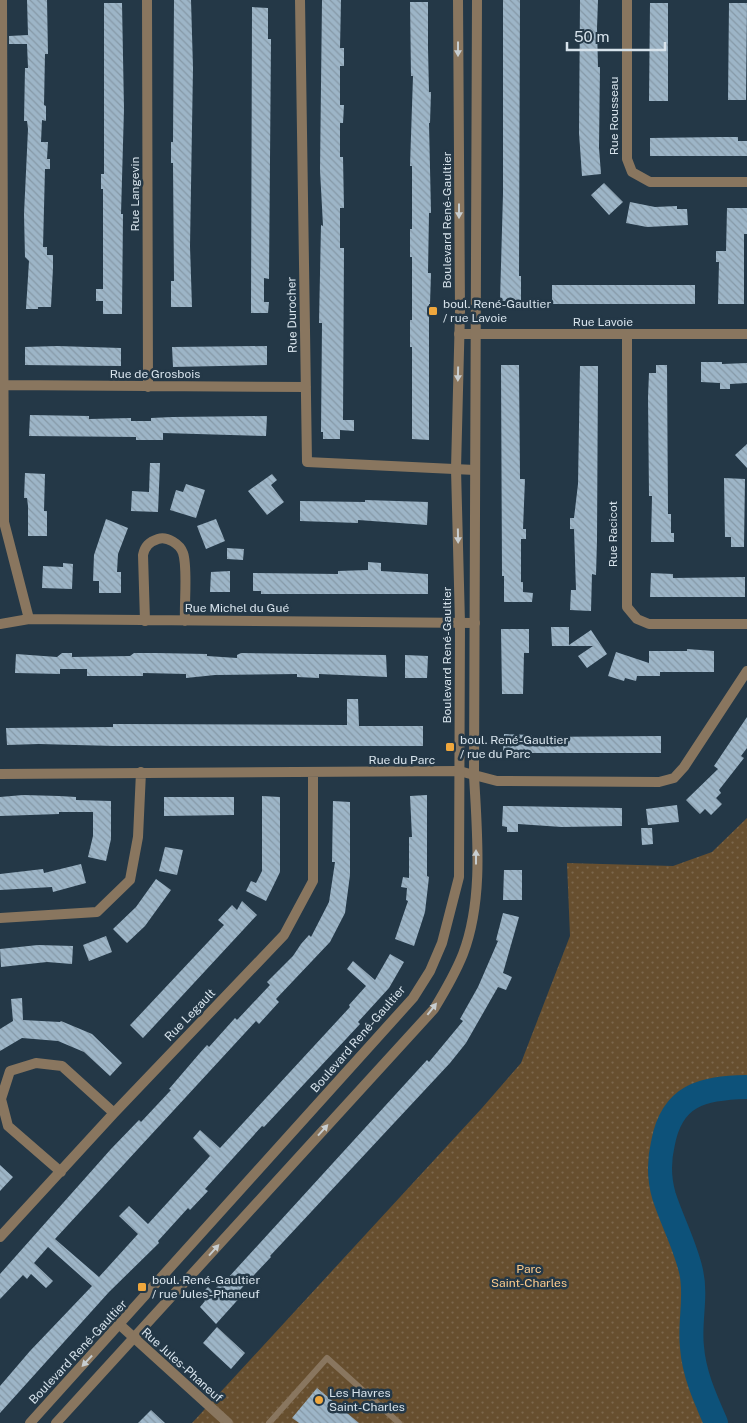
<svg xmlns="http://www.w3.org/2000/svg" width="747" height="1423" viewBox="0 0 747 1423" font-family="'Public Sans',sans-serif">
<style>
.park{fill:url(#park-dots)}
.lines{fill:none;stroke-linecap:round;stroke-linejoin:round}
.river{stroke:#0d527a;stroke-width:24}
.building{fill:url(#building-back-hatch)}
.service{stroke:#89765f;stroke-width:6}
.minor{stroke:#89765f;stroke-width:10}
.tertiary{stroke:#89765f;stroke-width:10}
.oneway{fill:#c7cdd0}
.poi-dot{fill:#efa73d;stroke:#243847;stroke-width:2}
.labels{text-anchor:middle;stroke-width:5;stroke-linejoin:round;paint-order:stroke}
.street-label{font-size:12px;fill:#d7e3ec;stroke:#243847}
.poi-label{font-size:12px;fill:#d7e3ec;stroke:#243847;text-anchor:start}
.park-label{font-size:12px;fill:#fecc8d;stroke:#243847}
</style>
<defs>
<pattern id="park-dots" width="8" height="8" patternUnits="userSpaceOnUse" patternTransform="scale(1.25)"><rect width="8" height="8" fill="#674f2f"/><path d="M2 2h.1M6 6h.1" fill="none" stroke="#7c684d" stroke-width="1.8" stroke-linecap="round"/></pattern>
<pattern id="building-back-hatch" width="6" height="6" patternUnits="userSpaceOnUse" patternTransform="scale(1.25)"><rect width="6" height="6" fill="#9db5c7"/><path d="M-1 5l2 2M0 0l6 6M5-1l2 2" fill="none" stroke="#8699a7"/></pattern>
</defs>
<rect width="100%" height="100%" fill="#243847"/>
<path class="park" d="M747 818V1079C730 1079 710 1078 694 1084 657 1099 649 1142 654 1177 659 1207 676 1235 681 1264 685 1291 681 1317 682 1344 683 1370 697 1398 706 1423H192L482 1108 521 1063 570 936 567 863 673 866 712 852Z"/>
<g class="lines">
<path class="river" d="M716 1423C705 1398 694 1374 692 1347 689 1322 697 1296 691 1271 685 1245 672 1221 664 1196 659 1179 659 1160 663 1143 672 1095 702 1088 747 1087"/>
</g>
<path class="building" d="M27 0H47L48 54H45L44 105 46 106V121L42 120 41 142H48L47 159H50V169H45L43 247H47V255H53V268L51 307H38V309H26L29 261 25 257 24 214 28 129 27 121H24L25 68H28L27 44H9V36L28 35Z
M174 0H191L193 68 190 246 192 307H171V281H174L173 163H171V142H173Z
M322 0H341L340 48H344V66H340V105H344L343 123H340V157H343L344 208H340V248H344L343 420H354V431L340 430V439H323V432H321L322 323H319L321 225 323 226 320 170Z
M503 0H520L519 276H521V301H500L503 194Z
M580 0H598L597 28 598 67H600L599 148 601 174 582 176 579 133Z
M410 2H428V48L429 92H431L430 123H429L431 213H429L428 273H431L430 304H429V440L412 439V347H410V320H412V257H410V229H412V166H410L413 76H411Z
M104 3H122L124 109 121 214H123L122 314H103V301H96V289H103V189H101V174H104Z
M650 3H668V101H649Z
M729 3H747L746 100H728Z
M252 7 268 8V39H271L269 279 264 278V302H269L268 313H251Z
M720 137H738V141H747V156H650V138Z
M604 183 623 202 609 215 591 195Z
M630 202 655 207 677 206V209H687L688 225 647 227 626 223Z
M727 208H747V234H744V304H718L719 262H716V251H726Z
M552 285H695V304H552Z
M57 346 121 348V366L25 365V347Z
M267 346V365L173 367 172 347Z
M701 362H722V364L747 363V383L730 384V389H720V383L701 382Z
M501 365H519L520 479H525L523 529H526V539H521V582H523V592L533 593 532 602H504V576H502Z
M656 365H667L668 514H671V533H674V542H651L652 496H649L648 397 649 373H656Z
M580 366H598L597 541 596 575 592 574 591 611 570 610 571 590H576L574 529H570V518H574L578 484Z
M30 415 89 416V419L131 418V421H151V418L172 417 267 416 266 436 163 433V440H136V437L29 436Z
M747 444V468L735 455Z
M150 463H160L158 512 131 511 132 491 149 492Z
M25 473 45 474 44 511H47V536H28V506L27 498H24Z
M272 474 277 480 271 485 284 502 267 515 248 491Z
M724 478 745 479 744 547H731V537H725Z
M186 484 205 490 196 518 170 510 176 490 183 492Z
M365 500 428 502 427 525 358 520V523L300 521V501L365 502Z
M106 519 128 528 118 554 117 572H121V593H99V581H93L94 555Z
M216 519 225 541 206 549 197 526Z
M227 548 244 549 243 560 227 559Z
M368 562 381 563V571L428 574V594H261V591H253V573L338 574V571L368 570Z
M63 563 73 564 72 589 42 588 43 566 63 567Z
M230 571V592H210L211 572Z
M651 573 673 574V578L745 577V597H650Z
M551 627H569V645L591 630 607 654 587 668 578 656 593 646H552Z
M501 629H529V653H524L523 694H502Z
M687 649 714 651V672H660V676H637L636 681 625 678 624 681 608 676 616 652 649 663V651H687Z
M62 653H72V657L130 656 134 653H156L207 654V656L237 658V655L241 653 386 655 387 677 319 674V678L297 677V674L215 675 186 678V674L143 673V676H87V669H60V674L15 673 16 654 57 657Z
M405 655 428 656 427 678H405Z
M347 699H358L359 726H423V746H113L39 744 7 745 6 728 113 727V724L347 725Z
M747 717V748L741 756 744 758 719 790 721 793 716 798 722 804 711 815 705 809 700 814 686 800 718 769 714 766Z
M504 734 532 735 531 737 661 736V753H503Z
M23 795 59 796 76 797V800L111 801V839L106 861 88 857 93 836V812H59V814L0 816V797Z
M427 795V876L429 877 425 912 414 946 395 939 408 901 406 900 407 888 401 887 403 877 409 878V837H412L410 796Z
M262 796 280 797V872L266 901 246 891 251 881 256 883 262 871Z
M164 797H234V815L164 816Z
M333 801 350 802V875L345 913 330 942 276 999 279 1002 259 1024 256 1021 55 1239 99 1277 138 1234 119 1216 129 1206 148 1224 210 1156 193 1138 200 1130 220 1148 350 1007 349 1005 366 986 347 969 353 961 375 980 390 954 404 962 389 988 358 1022 360 1024 264 1127 262 1126 205 1189 208 1191 190 1210 188 1208 158 1241 159 1243 109 1292 0 1413V1386L30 1351 92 1286 48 1247 34 1263 53 1281 46 1288 31 1274 27 1279 23 1275 0 1299V1274L111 1149 139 1120 141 1122 171 1090 169 1089 199 1054 207 1045 209 1047 235 1018 237 1020 270 985 267 982 293 956 301 944 309 935 311 937 329 902 335 862H332Z
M677 805 679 822 648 825 646 809Z
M503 806 622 808V826L562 827 518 824V832H507V827L502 826Z
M641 828H652L653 844 642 845Z
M165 847 183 850 177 875 159 871Z
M81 864 86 883 53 892 52 887 0 890V874L43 869 44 873Z
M504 870H522V900H503Z
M156 879 171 890 145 926 127 943 113 929 136 907Z
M242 901 257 915 143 1038 130 1025 133 1022 224 925 218 920 232 905 237 910Z
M503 913 519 917 503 973 512 977 506 990 498 987 466 1043 450 1063 270 1256 271 1257 239 1291 243 1294 216 1324 200 1307 205 1301 200 1295 208 1287 212 1291 227 1279 427 1060 429 1062 463 1021 460 1019 478 987 498 941 496 940Z
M106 936 112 952 89 961 83 945Z
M38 945 73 946 72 964 47 962 1 967 0 949Z
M22 998 23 1020 60 1022 61 1021 92 1034 122 1063 110 1076 84 1052 58 1041 22 1038 0 1051V1029L13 1021 11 999Z
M0 1165 13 1177 0 1191Z
M217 1327 245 1353 231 1369 203 1343Z
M317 1388 359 1423H299L292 1418Z
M151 1410 165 1423H138Z"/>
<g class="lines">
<path class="service" d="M269 1423 327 1358 399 1423"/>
<path class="minor" d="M2 0 4 522 29 619
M147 0 148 387
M300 0 307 462 475 470
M627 0V159L632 172 650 182H747
M459 334H747
M627 335V607L637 619 649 624H747
M3 385 306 387
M145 621 143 555C145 546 149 542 158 539 167 536 180 544 183 553 188 567 184 604 185 621
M0 624 29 619 475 623
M0 774 459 771 497 781 659 782 674 778 684 767 747 671
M0 918 97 912 130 880 138 837 141 772
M61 1172 8 1126 1 1099 10 1071 36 1063 62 1066 114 1113
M0 1237 114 1113 284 935 313 881V773
M120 1325 228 1423"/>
<path class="tertiary" d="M30 1423 413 998 430 971 442 943 459 877 460 623 456 469 460 311 458 0
M56 1423 434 1009C445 991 455 974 463 954 484 899 477 833 474 775L477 0"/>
</g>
<defs><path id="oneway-solid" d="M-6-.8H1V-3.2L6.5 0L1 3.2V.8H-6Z" transform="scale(1.25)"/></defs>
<g class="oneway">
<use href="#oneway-solid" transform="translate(458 49) rotate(90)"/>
<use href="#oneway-solid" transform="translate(459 211) rotate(90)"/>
<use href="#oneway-solid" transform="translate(458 374) rotate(91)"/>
<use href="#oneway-solid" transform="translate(458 536) rotate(89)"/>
<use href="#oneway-solid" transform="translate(476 857) rotate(-90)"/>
<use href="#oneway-solid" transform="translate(432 1009) rotate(-52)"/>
<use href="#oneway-solid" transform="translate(323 1130) rotate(-48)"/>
<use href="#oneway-solid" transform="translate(214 1250) rotate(-48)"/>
<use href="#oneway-solid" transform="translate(87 1361) rotate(133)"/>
</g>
<g class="poi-dot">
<rect x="428" y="306" width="10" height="10" rx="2.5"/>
<rect x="445" y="742" width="10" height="10" rx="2.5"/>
<rect x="137" y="1282" width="10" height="10" rx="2.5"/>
<circle cx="319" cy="1400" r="5"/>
</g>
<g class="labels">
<g class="street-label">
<text transform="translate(614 116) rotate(-90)" y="4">Rue Rousseau</text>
<text transform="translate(135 194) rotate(-90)" y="4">Rue Langevin</text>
<text transform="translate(447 220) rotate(-90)" y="4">Boulevard René-Gaultier</text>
<text transform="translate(292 315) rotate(-91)" y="4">Rue Durocher</text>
<text x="603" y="326">Rue Lavoie</text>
<text x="155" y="378">Rue de Grosbois</text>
<text transform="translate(613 534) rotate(-90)" y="4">Rue Racicot</text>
<text x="237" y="612">Rue Michel du Gué</text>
<text transform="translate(447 655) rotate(-90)" y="4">Boulevard René-Gaultier</text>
<text x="402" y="764">Rue du Parc</text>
<text transform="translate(190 1015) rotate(-46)" y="4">Rue Legault</text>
<text transform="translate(358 1039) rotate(-49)" y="4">Boulevard René-Gaultier</text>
<text transform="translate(78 1352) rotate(-47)" y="4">Boulevard René-Gaultier</text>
<text transform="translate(182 1365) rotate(42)" y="4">Rue Jules-Phaneuf</text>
</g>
<g class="poi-label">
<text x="443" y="308">boul. René-Gaultier<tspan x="443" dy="14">/ rue Lavoie</tspan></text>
<text x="460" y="744">boul. René-Gaultier<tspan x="460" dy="14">/ rue du Parc</tspan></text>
<text x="152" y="1284">boul. René-Gaultier<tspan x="152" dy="14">/ rue Jules-Phaneuf</tspan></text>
<text x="329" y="1397">Les Havres<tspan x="329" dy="14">Saint-Charles</tspan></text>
</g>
<g class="park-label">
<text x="529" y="1273">Parc<tspan x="529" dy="14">Saint-Charles</tspan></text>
</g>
</g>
<path d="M567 42v8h98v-8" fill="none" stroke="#d7e3ec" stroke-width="2.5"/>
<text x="574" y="42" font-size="15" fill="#d7e3ec" stroke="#243847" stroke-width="4" paint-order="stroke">50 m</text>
</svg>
